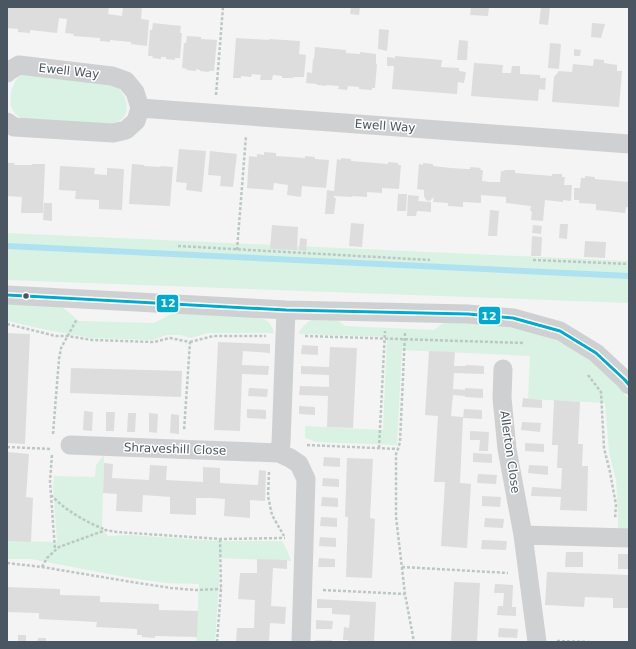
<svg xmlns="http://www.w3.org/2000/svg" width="636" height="649" viewBox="0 0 636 649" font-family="'DejaVu Sans',sans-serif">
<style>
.green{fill:#d9f2e3}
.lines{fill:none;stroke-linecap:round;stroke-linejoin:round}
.stream{stroke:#aee2f0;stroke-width:6}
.building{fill:#ddddde}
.path{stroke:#bcc7c4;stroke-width:2.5;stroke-dasharray:3 2;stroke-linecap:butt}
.street{stroke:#ced0d2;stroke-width:19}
.bus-1-casing{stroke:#fff;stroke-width:6}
.bus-1{stroke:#00a9ce;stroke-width:3}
.bus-dot{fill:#4a5661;stroke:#fff;stroke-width:1.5}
.labels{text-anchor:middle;stroke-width:3;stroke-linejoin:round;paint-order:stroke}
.street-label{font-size:12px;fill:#4a5661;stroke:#fff}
.line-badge{stroke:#fff;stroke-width:1.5}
.badge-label{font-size:11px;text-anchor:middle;font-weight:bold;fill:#fff}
</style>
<rect width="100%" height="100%" fill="#f4f4f4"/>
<path class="green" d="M30 73 108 83C111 84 114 85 117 87 125 93 131 109 123 118 118 123 112 124 105 125L27 121C21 118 15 115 12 109 8 100 12 81 20 76 23 74 27 74 30 73Z
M7 233 629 261V303L7 280Z
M7 302 60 305 79 321 154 323 177 311 258 316C268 321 271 322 274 333H208L191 338 180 335H167L152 340 91 338 47 330 7 321Z
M334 317 345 326 434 330 443 323H493L539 332 568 346 598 365 618 385 629 400V530L618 529V513L616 480 609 452 605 403 528 399 530 356 402 350 397 445 316 442 305 438V426L383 430 387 337 298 334C309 316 315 319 334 317Z
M104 455 102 529 108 536 130 535 217 541H282L287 550 291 561 219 558V583L215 642H196L199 584 165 583 125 577 31 559H7V541L57 542 53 488 54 476 95 477 96 465Z"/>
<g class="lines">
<path class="stream" d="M7 246 629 276"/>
</g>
<path class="building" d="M7 7H69L77 8V7H109L108 14 122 16 123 7H142L141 19 149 20 147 46 131 44V42L110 40V42L100 41V38L73 36 74 34 65 33 67 19 59 18 57 33 30 30V33L18 32V29L7 28Z
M351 7H360L359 15 350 14Z
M471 7H489L488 16 470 15Z
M541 7H550L548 25 539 24Z
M153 23 181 26 180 33H182L180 58H175V60L166 59V57H161V59L152 58 153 56H148L150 30H152Z
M592 23 605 24 601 38 591 37Z
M379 29 389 30 387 51 378 49Z
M187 36 201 37V39L217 40 214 71H209V72L200 71V70L196 69V71L187 70V69L182 68 184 43H186Z
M236 38 269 40V39L300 41 299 54 306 55 304 77H293V78H282V76L273 75 272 80H260L261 75 252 74 251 77 241 76V78H233Z
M459 40 468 41 467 60H457Z
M550 43 561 44 559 69 548 68Z
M315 47 346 50V53L360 54V52L376 54V64H377L375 88H372V90L359 89V87L348 86 347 90 338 89 339 86 326 85V86L317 85V84L306 83 307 72 312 73 313 59H314Z
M574 49 581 50 580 56H574Z
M395 56 442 60 441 67 459 68V71L466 72 464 83 458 82 457 94 392 89 394 66H387V57L395 58Z
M594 59 604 60V63L617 65V71H622L619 107 552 102 554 77 559 71 572 72 573 64 593 66Z
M474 63 503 65 502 73H511L512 66H520V74L540 75V78H546L545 90 539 89 538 101 471 96Z
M179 149 206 151 202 192 186 190 187 183 176 182Z
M210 151 237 154 233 187 220 186 221 176 208 175Z
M264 152 276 153V156L305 158V156L315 157V159L329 160 326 188 302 186 301 197 287 195 288 185 274 183 273 190 247 188 249 156 257 157V154L264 155Z
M341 158 351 159V161L388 164V162L398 163V165H401L399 189 382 188V193L367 192V197L352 196V197L334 196V198H336L334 214H325L327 190 334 191 337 159 341 160Z
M7 163H15L14 165H32V164H45L43 213H21L22 197 7 196Z
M423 163 433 164V166L451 168 466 169H470V167L481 168 480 170H483L482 181 491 182H500L501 171H504L505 170H515V173L552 176V174H562V177H565L564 185H572L571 201 563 200V202L545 200 543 221 531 220 532 211H530L531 206 506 203V197L481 195V203L463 202V207L448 206V203L433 202 434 197 432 199 429 201 426 200 424 196V190L417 189 419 164 423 165Z
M132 164 144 165V166L160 167 161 166 173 167 170 206 129 204Z
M60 166 95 168 94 174 107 175V168L124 169 122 210 99 209V200L75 199 76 191 59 190Z
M585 176 595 177V179L629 182V207H626L625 213 596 210V204L579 203V200H574V188H580L581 178H585Z
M398 194H407L406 211H397Z
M408 195 419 196 418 201 431 202V212L417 211 416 216H407Z
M44 203H52V221L43 220Z
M490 210 499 211 497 236H488Z
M351 223 364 224 362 247 349 246Z
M560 224H568L567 239 559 238Z
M272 225 298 227 297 250 270 249Z
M533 225 542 226 541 234 532 233Z
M532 236 542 237 541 256H531Z
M300 238 307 239 306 251 299 250Z
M585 241 606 242 605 258 584 257Z
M7 333 30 334 25 444 7 443Z
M218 342 270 344V353L243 351 242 365 269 366 268 375 242 374 240 431 214 430Z
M302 345 318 346V355L301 354Z
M330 347 357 348 353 428 327 427 328 396 299 395 300 386 329 387V375L301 374V366L329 367Z
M429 351 455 352 454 366H466V365L484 366V374L454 373 453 389 465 390V388L483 389V398L465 397V396L453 395 451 416 463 417V418L464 409 482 410V419L463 418 460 483 471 484 467 548 441 546 445 482H434L438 416 425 415Z
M71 368 182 371 181 397 70 393Z
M249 388 268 389 267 397 248 396Z
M523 398 542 400V408L522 407Z
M554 400 580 402 578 444H583L582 466H588L587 511 560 510 561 497 531 496 532 487 561 489 562 468H557L558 445H552Z
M299 406 315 407V415L299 414Z
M247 409 266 410V419L247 418Z
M84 411 93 412 92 431 83 430Z
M106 412H115L114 431H106Z
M128 413H136L135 432H127Z
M149 413 158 414 157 433 149 432Z
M171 414 179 415V434L170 433Z
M522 422 541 423 540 432 521 430Z
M470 431 489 432 488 451H479L480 440H470Z
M525 443 544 444V452L525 451Z
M7 452 29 454 26 497 33 498 31 542 7 541Z
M473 453 492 454V463L473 462Z
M324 457 340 458V467L323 466Z
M347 458 373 459 370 518 375 519 372 578 346 577 348 517H345Z
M104 463 113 464 112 478 149 480 150 465 167 466 166 480 203 482V467L220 468V483L258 485 259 470 266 471 265 501 250 500V518L224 516 225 499 211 498H196V515L170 514V497L143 495 142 512 116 511 117 494 103 493Z
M529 465 548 466V475L528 473Z
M478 474 497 475 496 484 477 483Z
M323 478 339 479V487L322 486Z
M482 496 501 497 500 507 482 506Z
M322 497 338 498V507L321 506Z
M321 517 337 518V527L320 526Z
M485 518 504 519 503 528 484 527Z
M320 537 336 538V547L319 546Z
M482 540 507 541 506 550 481 549Z
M566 552H583V567H565Z
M618 554H629V569H618Z
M319 558 335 559V567H318Z
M257 559 287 560V569L273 568 271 606 286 607 285 624 270 623 269 642H236L237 628H254L255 600 238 599 240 573H257Z
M547 572 629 575V608H613V598L585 597 584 607 545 605Z
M454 582 480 583 477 642H451Z
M495 584 513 585 512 607H516V616L497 615 498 606H503L504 593H494Z
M7 587 60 589V595L100 596V602L159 604V610L198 611 197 637 155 636V638L142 637V635H137V629L96 627 97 622 39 619V613L7 612Z
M317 599 376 602 374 642H348V640H343L344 627 349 628 350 615 332 614V608H317Z
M316 620 333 621 332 629H316Z
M499 628 518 629 517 638 498 637Z
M18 635H26V642H18Z
M38 638H46V642H37Z
M315 640H332V642H315Z"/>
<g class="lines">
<path class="path" d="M216 95 223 7
M178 246 430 260
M237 250 246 136
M533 260 629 264
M7 324 56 336H68L92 340 154 342 170 338 190 342 184 431
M405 333 400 442 398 449 396 454V517L405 594 414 642
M305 336 524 343
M190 342 213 336H266
M588 375 601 392 604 448 610 472 616 505 615 519
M53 434 59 359 61 348 77 319
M307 445 398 449
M7 447 51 449
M379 448 385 331
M52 455 50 481 51 495C66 511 86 522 106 530
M269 472 268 496 272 515 284 536
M51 495 55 550
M7 563 42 567 138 583 171 588 195 590 221 589
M42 567 47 558 59 547 106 530 117 532 220 539 285 538
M402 567 508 573
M323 590 405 594
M557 641 591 642
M217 642 221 589 220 539"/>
<path class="street" d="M7 73 9 71 19 65 112 76 126 81 135 92 140 108 136 121 126 130 113 133 14 127 7 122
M140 108 629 144
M7 295 286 310 468 314 513 318 560 331 596 353 625 380 629 385
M286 310 281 443 279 453 290 458 299 464 306 479 301 642
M503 369 502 398 507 449 523 535 537 642
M70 445 279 453
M523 535 629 538"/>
<defs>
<path id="bus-1" d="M7 295 286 310 468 314 513 318 560 331 596 353 625 380 629 385"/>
</defs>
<use href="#bus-1" class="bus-1-casing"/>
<use href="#bus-1" class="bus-1"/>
</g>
<circle class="bus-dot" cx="26" cy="296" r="3.5"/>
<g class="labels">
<g class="street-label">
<text transform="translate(69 71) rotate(6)" y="4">Ewell Way</text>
<text transform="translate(385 126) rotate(4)" y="4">Ewell Way</text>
<text transform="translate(175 449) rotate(2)" y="4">Shraveshill Close</text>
<text transform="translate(510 452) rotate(82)" y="4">Allerton Close</text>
</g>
</g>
<g class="line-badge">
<rect x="156" y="294" width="23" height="19" rx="4" fill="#00a9ce"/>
<rect x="478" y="306" width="23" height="19" rx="4" fill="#00a9ce"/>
</g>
<g class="badge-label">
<text x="168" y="307">12</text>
<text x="489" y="320">12</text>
</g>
<rect width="636" height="649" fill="none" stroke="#4a5661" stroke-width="16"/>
</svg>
